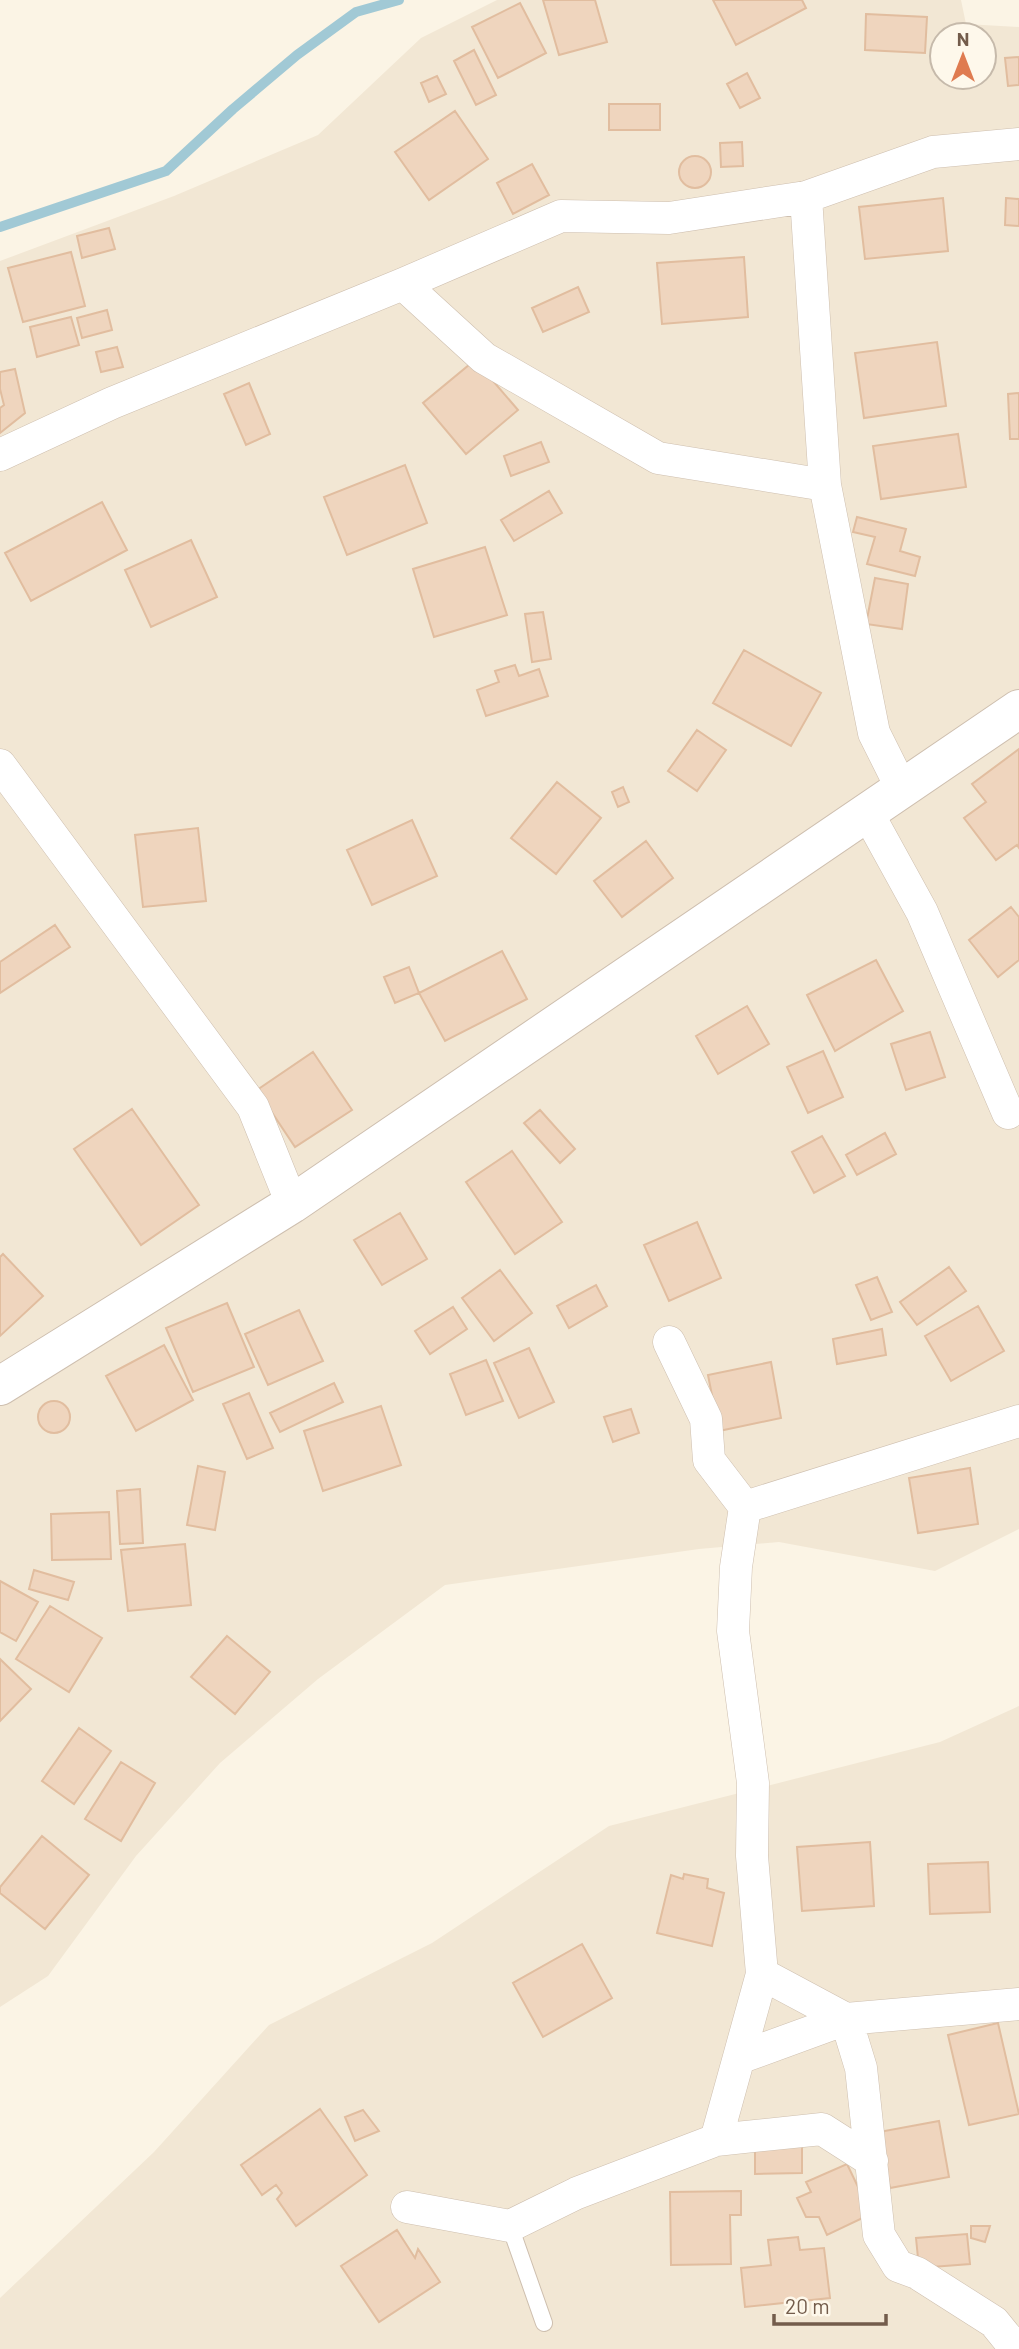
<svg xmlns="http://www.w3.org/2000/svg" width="1019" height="2349" viewBox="0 0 1019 2349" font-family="Barlow,sans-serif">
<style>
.residential{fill:#f2e7d4;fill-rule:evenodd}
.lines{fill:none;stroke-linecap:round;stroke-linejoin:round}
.stream{stroke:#a1c9d5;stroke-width:10}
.building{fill:#efd5be;stroke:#e1bd9f;stroke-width:2}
.service-casing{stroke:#cebfaf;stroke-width:18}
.minor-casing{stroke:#cebfaf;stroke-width:33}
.tertiary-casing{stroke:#cebfaf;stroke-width:40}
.service{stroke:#fff;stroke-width:16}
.minor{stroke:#fff;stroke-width:32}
.tertiary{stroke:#fff;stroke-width:38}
</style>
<rect width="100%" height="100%" fill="#fbf4e5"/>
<path class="residential" d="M497 0H961L966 24 1019 27V1529L935 1571 779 1542 699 1549 445 1585 318 1679 220 1763 136 1856 48 1976 0 2007V261L174 196 318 135 421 38ZM942 35H984V77H942Z
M1019 1706V2349H0V2298L154 2152 269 2025 432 1943 609 1826 940 1742Z"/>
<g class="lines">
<path class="stream" d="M0 227 166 171 233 109 297 55 356 12 399 0"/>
</g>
<path class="building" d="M543 0H595L607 42 559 55Z
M713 0H802L806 8 736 45Z
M520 3 546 53 498 78 472 27Z
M866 14 927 17 925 53 865 50Z
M474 50 496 95 476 105 454 61Z
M1019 57V85L1008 86 1005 58Z
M747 73 760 98 740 108 727 84Z
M437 76 446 94 429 102 421 83Z
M609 104H660V130H609Z
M455 111 488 159 429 200 395 152Z
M742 142 743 166 721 167 720 143Z
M679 172a16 16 0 1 1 32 0a16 16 0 1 1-32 0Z
M532 164 549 195 513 214 497 183Z
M943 198 948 251 865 259 859 207Z
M1006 198 1019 199V226L1005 225Z
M109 228 115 249 82 258 77 236Z
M71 252 85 306 23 322 8 268Z
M744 257 748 317 662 324 657 263Z
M578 287 589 312 543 332 532 308Z
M107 310 112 330 82 338 77 318Z
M71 317 79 345 37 357 30 327Z
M937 342 946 406 864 418 855 353Z
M117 347 123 367 101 372 96 352Z
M475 360 518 410 466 454 423 403Z
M15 369 25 413 0 433V408L4 405 0 389V372Z
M249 383 270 434 246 445 224 394Z
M1019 393V439H1010L1008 394Z
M958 434 966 487 881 499 873 446Z
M541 442 549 462 511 476 504 456Z
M405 465 427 523 347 555 324 497Z
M549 491 562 513 514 541 501 520Z
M102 502 127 550 31 601 5 553Z
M857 517 906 529 900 551 920 557 915 576 867 564 875 537 853 532Z
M191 540 217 597 151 627 125 570Z
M485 547 507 615 434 637 413 569Z
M875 578 908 584 902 629 866 624Z
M543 612 551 659 532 662 525 614Z
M744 650 821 693 791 746 713 703Z
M515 665 519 676 539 669 548 696 486 716 477 690 499 682 495 671Z
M697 730 726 750 697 791 668 771Z
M1019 749V848L1017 845 996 860 964 818 986 802 972 784Z
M557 782 601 818 556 874 511 838Z
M623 787 629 802 618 807 612 792Z
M412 820 437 876 372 905 347 850Z
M198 828 206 901 143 907 135 835Z
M646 841 673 878 622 917 594 881Z
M1011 907 1019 917V960L998 977 969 940Z
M55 925 70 947 0 993V962Z
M502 951 527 999 445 1041 419 993Z
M876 960 903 1011 835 1051 807 995Z
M409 967 419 993 395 1003 384 977Z
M747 1006 769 1044 718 1074 696 1036Z
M930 1032 945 1077 906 1090 891 1044Z
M823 1051 843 1097 808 1113 787 1067Z
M313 1052 352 1110 295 1147 257 1090Z
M132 1109 199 1205 141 1245 74 1149Z
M540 1110 575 1149 560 1163 524 1123Z
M885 1133 896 1154 857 1175 846 1155Z
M822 1136 845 1176 814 1193 792 1152Z
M512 1151 562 1222 515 1254 466 1182Z
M400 1213 427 1259 382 1285 354 1240Z
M697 1222 721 1278 669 1301 644 1245Z
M3 1254 43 1296 0 1336V1257Z
M949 1267 966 1291 917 1325 900 1302Z
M500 1270 532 1313 494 1341 462 1298Z
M877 1277 892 1312 871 1320 856 1285Z
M596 1285 607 1306 569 1328 557 1306Z
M227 1303 254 1367 193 1392 166 1328Z
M978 1306 1004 1351 951 1381 925 1336Z
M453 1307 467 1329 430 1354 415 1331Z
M299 1310 323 1361 268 1385 245 1334Z
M882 1329 886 1355 837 1364 833 1339Z
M164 1345 193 1400 136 1431 106 1376Z
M529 1348 554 1402 519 1418 494 1363Z
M486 1360 503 1401 466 1415 450 1374Z
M771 1362 781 1418 719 1431 708 1375Z
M334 1383 343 1402 280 1432 270 1413Z
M249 1393 273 1448 247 1459 223 1404Z
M38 1417a16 16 0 1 1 32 0a16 16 0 1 1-32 0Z
M381 1406 401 1465 323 1491 304 1431Z
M631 1409 639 1433 613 1442 604 1417Z
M198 1466 225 1472 215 1530 187 1525Z
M970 1468 978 1524 918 1533 909 1478Z
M140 1489 143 1543 120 1544 117 1491Z
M109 1512 111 1559 52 1560 51 1514Z
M185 1544 191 1605 128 1611 121 1550Z
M34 1570 74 1582 68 1600 29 1589Z
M0 1581 38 1602 16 1641 0 1632Z
M50 1606 102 1638 69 1692 16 1659Z
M227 1636 270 1672 235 1714 191 1677Z
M0 1659 31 1689 0 1721Z
M79 1728 111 1751 74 1804 42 1781Z
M121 1762 155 1783 121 1841 85 1819Z
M42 1836 89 1875 45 1929 0 1893V1887Z
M870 1842 874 1906 802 1911 797 1847Z
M988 1862 990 1912 930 1914 928 1864Z
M684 1874 708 1879 707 1888 724 1893 712 1946 657 1933 671 1875 683 1879Z
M582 1944 612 1998 543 2037 513 1983Z
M998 2023 1019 2114 969 2125 948 2035Z
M320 2109 367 2175 296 2226 277 2199 282 2193 276 2185 262 2195 241 2165Z
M363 2110 379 2131 355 2141 345 2117Z
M939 2121 949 2177 890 2188 879 2132Z
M802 2144V2173L755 2174V2145Z
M847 2164 871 2214 827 2235 819 2217H806L797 2198 811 2192 806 2182Z
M741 2191V2215H730L731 2264 671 2265 670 2192Z
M971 2226H990L985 2242 971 2238Z
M397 2230 415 2258 418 2249 440 2282 379 2322 341 2266Z
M967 2234 970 2264 919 2268 916 2238Z
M798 2237 800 2250 824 2248 830 2298 745 2307 741 2268 771 2265 768 2240Z"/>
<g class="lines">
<defs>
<path id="service" d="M510 2226 544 2323"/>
<path id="minor" d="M806 197 825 485 874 733 902 789
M403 284 484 358 658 458 825 485
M0 455 112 403 403 284 561 216 669 218 806 197 933 152 1019 144
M0 765 253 1107 292 1204
M867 812 922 912 1008 1113
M669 1342 706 1419 709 1460 745 1507 736 1567 733 1631 753 1783 752 1856 762 1974
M745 1507 1019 1421
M716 2140 762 1974 846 2019 739 2058
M407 2207 510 2226 577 2193 716 2140 822 2129 872 2161
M1016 2349 994 2322 917 2273 898 2266 879 2235 861 2068 846 2019 1019 2004"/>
<path id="tertiary" d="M0 1386 292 1204 1019 709"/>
</defs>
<use href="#service" class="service-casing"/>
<use href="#minor" class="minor-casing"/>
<use href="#tertiary" class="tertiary-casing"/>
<use href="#service" class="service"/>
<use href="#minor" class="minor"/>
<use href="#tertiary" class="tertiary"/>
</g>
<g transform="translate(963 56)"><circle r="33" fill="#fef8eb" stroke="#c6baab" stroke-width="2"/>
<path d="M0-5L12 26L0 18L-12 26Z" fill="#df7b50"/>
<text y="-10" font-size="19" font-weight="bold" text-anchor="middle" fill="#735c4b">N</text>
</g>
<path d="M774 2314v10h112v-10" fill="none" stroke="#735c4b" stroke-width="3.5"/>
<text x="785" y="2314" font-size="21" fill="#735c4b" stroke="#fef8eb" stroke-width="5" paint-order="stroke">20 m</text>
</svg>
